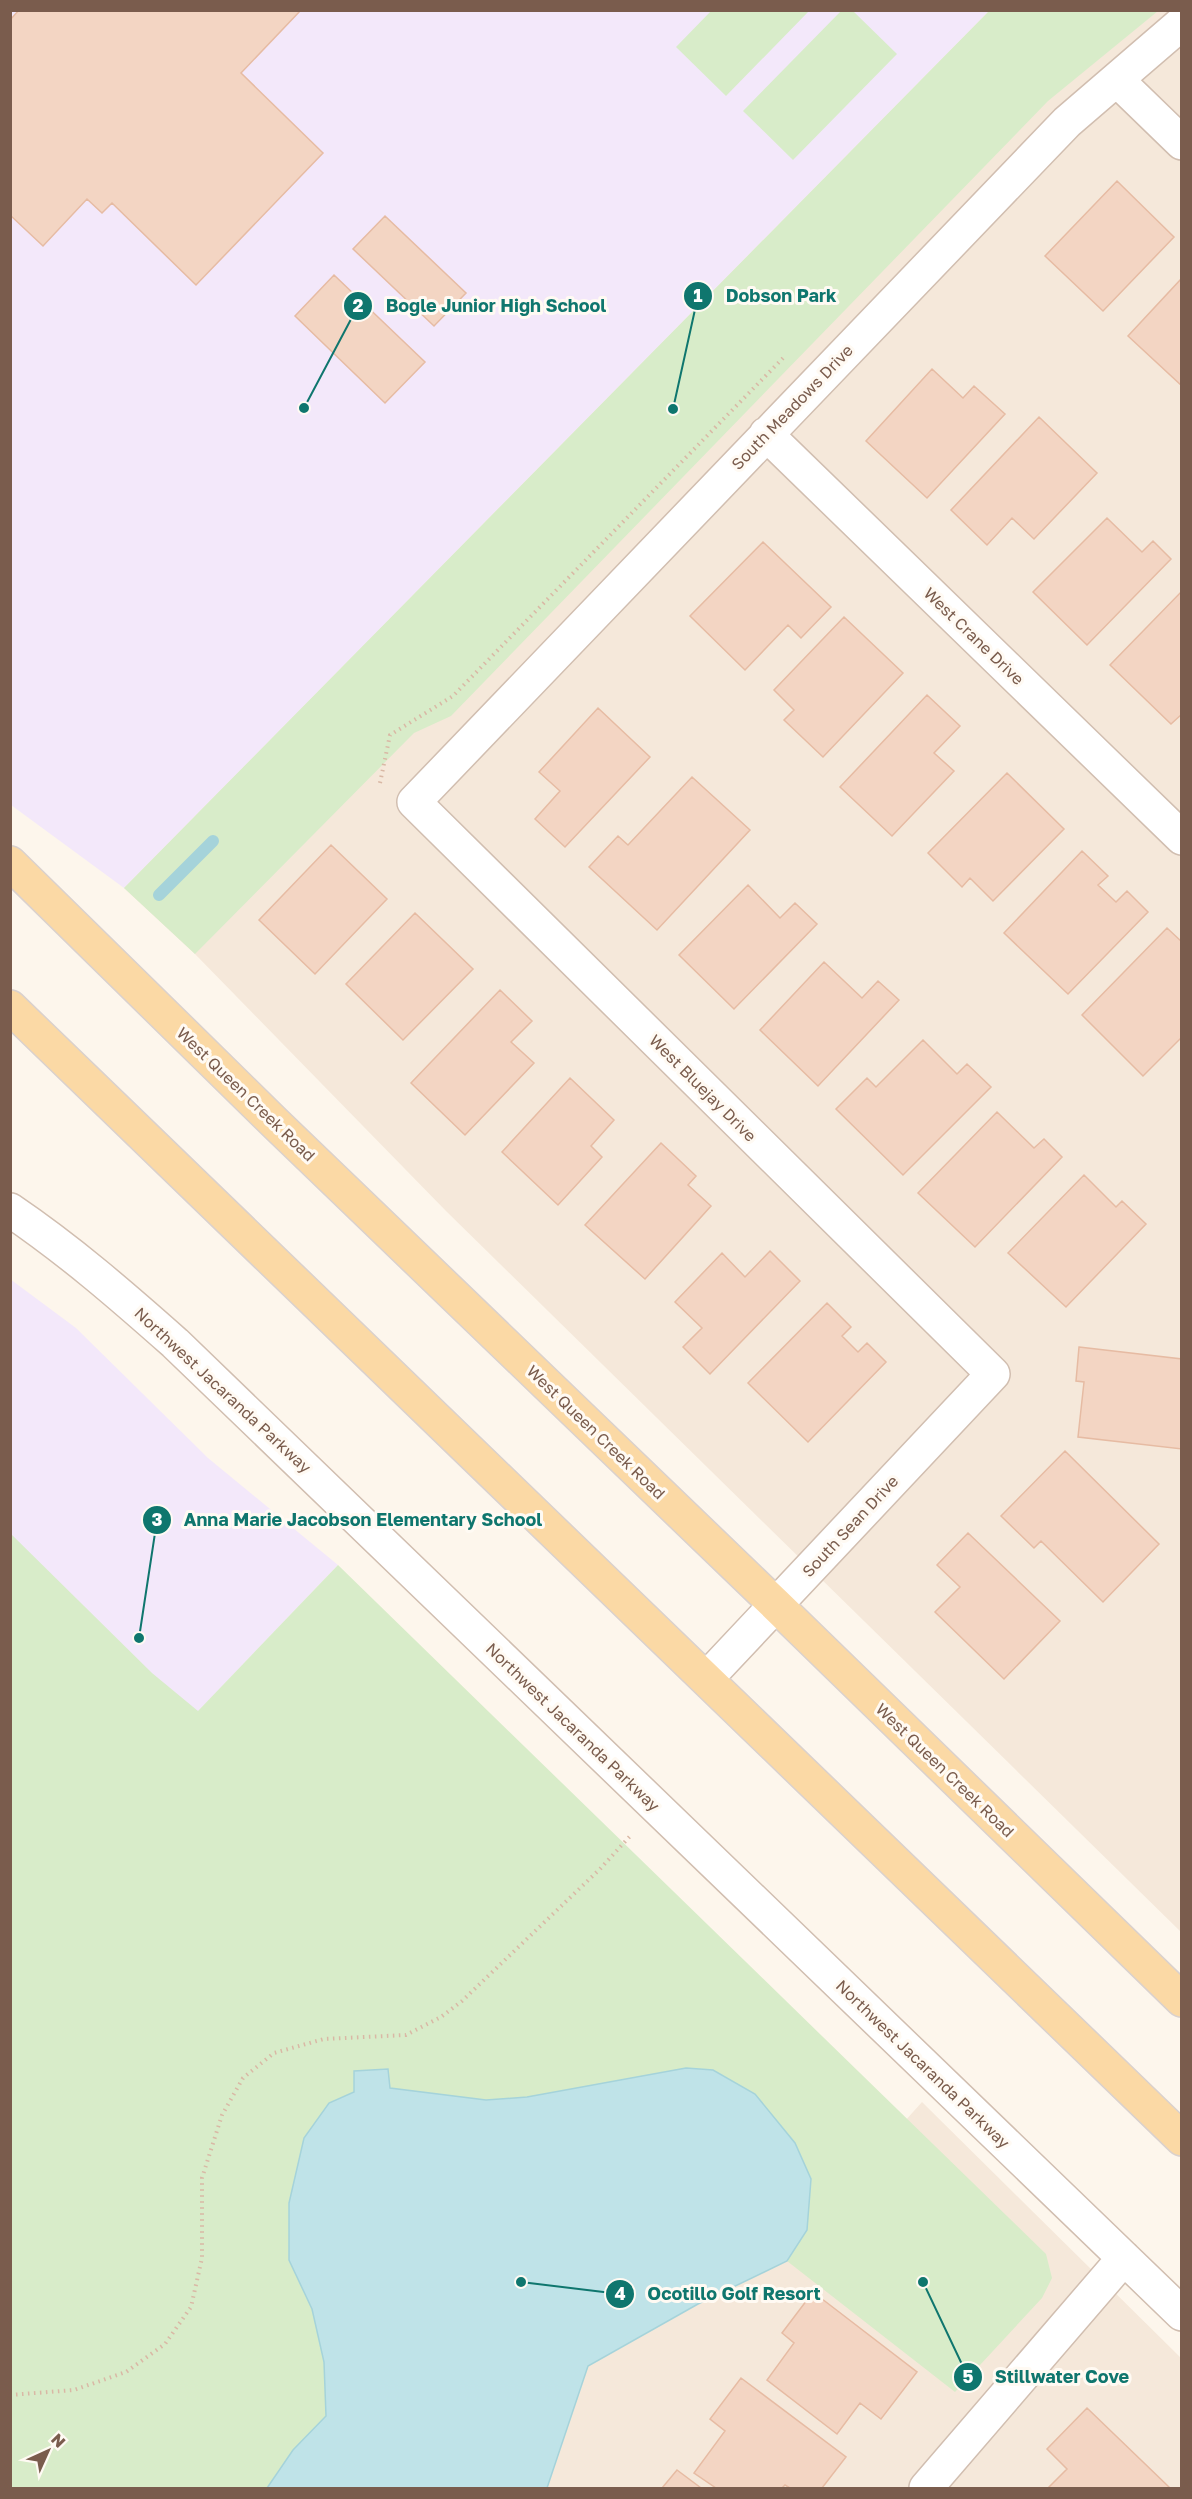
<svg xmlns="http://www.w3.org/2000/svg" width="1192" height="2499" viewBox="0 0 1192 2499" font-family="'Golos Text',sans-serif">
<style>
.residential{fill:#f5e8da}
.education{fill:#f3e8fa}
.green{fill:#d8ecc9}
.water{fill:#bfe3e8;stroke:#a5d3da;stroke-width:1.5}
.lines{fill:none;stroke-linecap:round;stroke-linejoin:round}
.stream{stroke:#a5d3da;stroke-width:12}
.building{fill:#f3d5c3;stroke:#e6bba3;stroke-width:1.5}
.minor-casing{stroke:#d1beb0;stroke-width:36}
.major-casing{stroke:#dad1cd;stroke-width:36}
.path{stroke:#d9b8a5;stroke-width:4;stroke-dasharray:1.5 4.5;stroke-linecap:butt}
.minor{stroke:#fff;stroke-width:33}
.major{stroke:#fbd9a5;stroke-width:33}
.labels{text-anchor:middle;stroke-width:6;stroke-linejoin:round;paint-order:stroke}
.street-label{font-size:16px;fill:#7a5c4d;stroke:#fffaf3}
.leader{fill:none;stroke:#0f766e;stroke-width:2}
.callout-dot{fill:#0f766e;stroke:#fffaf3;stroke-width:2}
.mark-label{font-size:18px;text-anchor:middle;font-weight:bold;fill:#fff}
.callout-label{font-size:18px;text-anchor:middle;font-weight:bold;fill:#0f766e;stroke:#fffaf3;stroke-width:6;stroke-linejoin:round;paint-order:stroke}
</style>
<rect width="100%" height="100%" fill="#fdf6ec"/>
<path class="residential" d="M989 11H1181V1932L446 1211 195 954 124 888Z
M922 2102 1181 2358V2488H547L588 2366 698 2304 787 2261 807 2230Z"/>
<path class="education" d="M11 11H989L124 888 11 805Z
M10 1279 76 1328 208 1458 338 1565 11 1907Z"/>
<path class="green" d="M711 11V10L809 11 726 96 676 47Z
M841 11H853L897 54 793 160 743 111Z
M989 11H1158L1048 101 451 716 414 733 195 954 124 888Z
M10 1533 152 1673 198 1711 338 1565 1046 2254 1052 2278 1042 2298 955 2392 787 2261 698 2304 588 2366 547 2488H11Z"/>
<path class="water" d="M686 2068 713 2070 755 2094 795 2143 811 2179 807 2230 787 2261 698 2304 588 2366 547 2488H267L293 2450 326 2416 324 2362 312 2309 289 2260V2203L304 2138 329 2103 354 2092V2071L388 2069 390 2088 486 2100 527 2097Z"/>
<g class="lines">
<path class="stream" d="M159 895 213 841"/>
</g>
<path class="building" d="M19 10H301L241 73 323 153 196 285 112 203 102 213 87 199 43 246 10 215V20Z
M1117 181 1174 237 1103 311 1045 256Z
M385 216 466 293 434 326 353 249Z
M334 275 425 362 385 403 295 316Z
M1182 278V386L1128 336Z
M932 369 963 398 974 386 1005 414 927 498 866 441Z
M1039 417 1097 473 1034 539 1012 518 987 545 951 510Z
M1107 518 1142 552 1153 541 1171 559 1087 645 1033 592Z
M763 542 831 607 801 638 788 625 745 670 690 616Z
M1182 591V714L1171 724 1110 665Z
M844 617 903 673 823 757 784 720 794 710 774 690Z
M927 695 960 726 934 753 954 771 892 836 840 787Z
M598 708 650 757 565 847 535 819 560 791 539 772Z
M1007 773 1064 829 993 901 970 878 962 887 928 853Z
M692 777 750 830 657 930 589 867 618 836 628 845Z
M331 845 387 899 315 974 259 920Z
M1082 851 1108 876 1098 885 1116 902 1127 891 1148 912 1068 994 1004 933Z
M748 885 780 918 795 903 817 924 734 1009 679 955Z
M415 913 473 969 403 1040 346 984Z
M1167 928 1182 942V1037L1143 1076 1082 1015Z
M824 962 862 998 878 981 899 1000 818 1086 760 1030Z
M500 990 532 1021 511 1042 534 1063 465 1135 411 1083Z
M923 1040 957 1074 967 1064 991 1087 903 1175 836 1109 867 1078 876 1087Z
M570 1078 614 1120 591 1146 602 1157 558 1205 502 1152Z
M997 1112 1034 1148 1044 1139 1062 1157 975 1247 918 1193Z
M661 1143 696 1176 688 1185 711 1206 645 1279 585 1225Z
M1084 1175 1116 1207 1122 1201 1146 1224 1066 1307 1008 1253Z
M770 1251 800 1281 710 1374 683 1347 702 1328 675 1302 722 1253 745 1277Z
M827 1303 851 1327 842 1336 858 1352 867 1343 886 1362 808 1442 748 1383Z
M1079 1347 1182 1359V1449L1078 1437 1084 1382 1076 1381Z
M1065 1451 1159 1544 1103 1602 1041 1541 1034 1548 1001 1516Z
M968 1533 1060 1621 1004 1679 935 1612 960 1587 937 1565Z
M813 2292 917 2372 881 2419 860 2403 837 2434 767 2380 794 2343 782 2333Z
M741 2378 846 2457 822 2488H790L785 2485 782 2488H716L694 2473 725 2431 710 2419Z
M1087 2408 1170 2488H1048L1067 2469 1047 2449Z
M677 2470 701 2488H662Z"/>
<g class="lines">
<defs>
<path id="minor" d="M1117 80 1182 143
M766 434 1182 838
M10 1210C69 1250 122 1296 175 1343L1182 2314
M707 1678 993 1374 414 802 1067 122 1182 23
M926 2488 1124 2258"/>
<path id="major" d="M10 863 274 1122 776 1605 1182 2000
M10 1007 1182 2139"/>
</defs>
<use href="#minor" class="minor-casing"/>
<use href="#major" class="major-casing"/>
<path class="path" d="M380 783 390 735 453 696 785 356
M10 2395 74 2390 126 2372 165 2344 191 2307 202 2258V2178L222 2115 243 2078 274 2053 324 2039 406 2035 441 2017 462 2001 600 1869 632 1834"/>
<use href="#minor" class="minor"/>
<use href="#major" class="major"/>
</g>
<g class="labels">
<g class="street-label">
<text transform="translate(792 407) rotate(-46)" y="6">South Meadows Drive</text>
<text transform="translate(974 636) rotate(44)" y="6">West Crane Drive</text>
<text transform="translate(703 1088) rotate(45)" y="6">West Bluejay Drive</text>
<text transform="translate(246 1094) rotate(44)" y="6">West Queen Creek Road</text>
<text transform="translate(223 1390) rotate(43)" y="6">Northwest Jacaranda Parkway</text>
<text transform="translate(596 1432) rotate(44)" y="6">West Queen Creek Road</text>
<text transform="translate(850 1526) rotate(-47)" y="6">South Sean Drive</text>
<text transform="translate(573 1727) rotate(44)" y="6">Northwest Jacaranda Parkway</text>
<text transform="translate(945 1770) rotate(44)" y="6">West Queen Creek Road</text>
<text transform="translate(923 2064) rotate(44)" y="6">Northwest Jacaranda Parkway</text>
</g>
</g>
<path class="leader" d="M673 409L698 296M304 408L358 306M139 1638L157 1520M521 2282L620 2294M923 2282L968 2377"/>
<g class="callout-dot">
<circle cx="673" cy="409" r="6"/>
<circle cx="304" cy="408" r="6"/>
<circle cx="139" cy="1638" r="6"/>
<circle cx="521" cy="2282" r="6"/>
<circle cx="923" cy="2282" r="6"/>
<circle cx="698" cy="296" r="15"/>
<circle cx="358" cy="306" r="15"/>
<circle cx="157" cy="1520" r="15"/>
<circle cx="620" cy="2294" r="15"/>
<circle cx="968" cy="2377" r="15"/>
</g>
<g class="mark-label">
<text x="698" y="302">1</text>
<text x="358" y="312">2</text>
<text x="157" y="1526">3</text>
<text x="620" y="2300">4</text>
<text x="968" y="2383">5</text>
</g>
<g class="callout-label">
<text x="781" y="302">Dobson Park</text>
<text x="496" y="312">Bogle Junior High School</text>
<text x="363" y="1526">Anna Marie Jacobson Elementary School</text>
<text x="734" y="2300">Ocotillo Golf Resort</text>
<text x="1062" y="2383">Stillwater Cove</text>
</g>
<rect width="1192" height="2499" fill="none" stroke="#7a5c4d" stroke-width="24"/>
<g transform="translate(48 2451) rotate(45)" stroke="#fffaf3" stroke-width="4.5" paint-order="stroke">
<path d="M0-4.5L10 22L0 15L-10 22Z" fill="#7a5c4d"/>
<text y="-9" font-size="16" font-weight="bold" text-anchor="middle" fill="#7a5c4d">N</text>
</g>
</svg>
